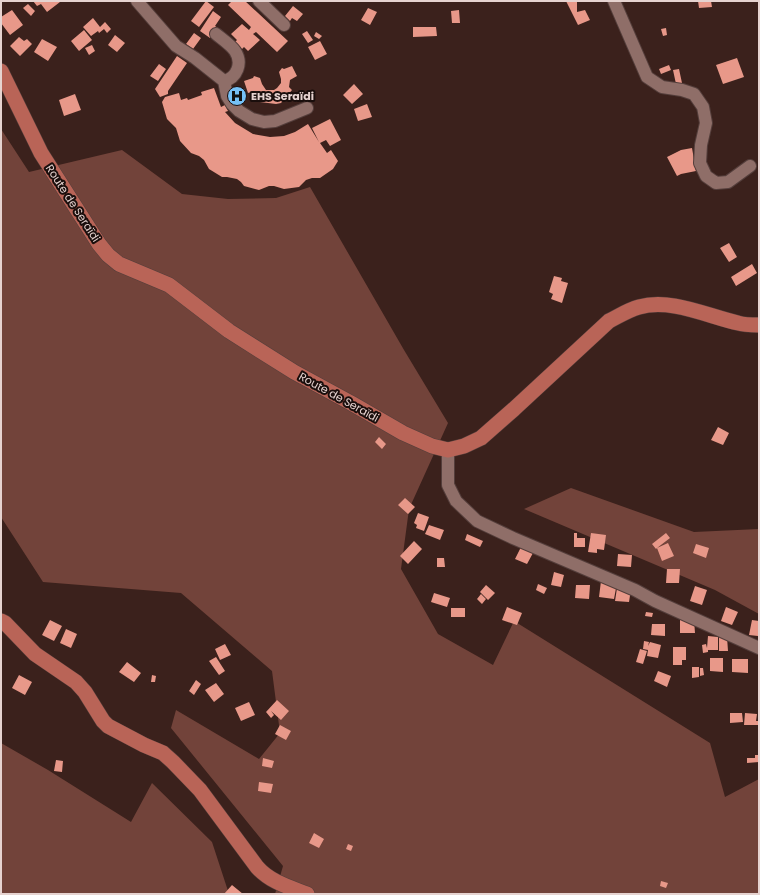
<svg xmlns="http://www.w3.org/2000/svg" width="760" height="895" viewBox="0 0 760 895" font-family="Poppins,sans-serif">
<style>
.green{fill:#72433a}
.building{fill:#e89889}
.lines{fill:none;stroke-linecap:round;stroke-linejoin:round}
.minor-casing{stroke:#543e3b;stroke-width:14}
.major-casing{stroke:#543e3b;stroke-width:16}
.minor{stroke:#8f6e68;stroke-width:12}
.major{stroke:#b96457;stroke-width:15}
.labels{text-anchor:middle;stroke-width:4;stroke-linejoin:round;paint-order:stroke}
.poi-label{font-size:11px;font-weight:bold;fill:#e6d3d0;stroke:#1a0e0c;text-anchor:start}
.street-label{font-size:11px;fill:#e6d3d0;stroke:#1a0e0c}
</style>
<rect width="100%" height="100%" fill="#3b211c"/>
<path class="green" d="M1 129 29 172 122 150 182 194 228 199 276 198 310 187 404 350 448 423 409 509 401 569 438 634 493 665 514 621 710 743 725 797 759 779V894H275L283 866 171 728 176 710 259 759 280 733 272 671 181 593 43 582 1 517Z
M571 488 694 532 759 529V614L715 590 524 509Z
M1 743 48 770 131 822 152 783 212 842 229 894H1Z"/>
<path class="building" d="M33 1H59L60 2 47 12 41 4 37 6Z
M206 1 214 7 199 27 191 21Z
M232 1H245L288 41 277 52 256 32 253 34 260 40 248 51 244 47 242 49 235 42 237 40 231 34 242 24 249 30 251 27 228 5Z
M566 1H577V12L585 10 590 20 578 25Z
M698 1H711L712 7 699 8Z
M28 4 35 11 31 16 23 8Z
M293 6 303 14 297 21 292 18 290 21 285 16Z
M368 8 377 12 370 25 361 20Z
M12 10 23 25 10 35 1 23V17Z
M459 10 460 23H452L451 11Z
M213 11 221 17 215 26 218 28 210 38 200 31Z
M93 18 100 27 105 22 111 29 107 33 104 29 99 33 98 31 91 36 83 27Z
M413 27H436L437 36 413 37Z
M666 28 667 35 663 36 661 29Z
M84 30 92 40 79 51 71 41Z
M307 31 313 40 308 43 302 34Z
M316 32 322 36 319 39 314 36Z
M194 33 201 38 193 49 186 44Z
M115 35 125 43 117 52 108 45Z
M19 37 24 41 27 39 32 44 20 56 10 46Z
M42 39 57 47 48 61 34 52Z
M320 41 327 54 315 60 308 47Z
M92 45 95 51 89 55 85 48Z
M177 56 187 63 168 91V94L160 97 155 89Z
M737 58 744 77 723 84 716 65Z
M159 64 166 69 158 81 150 76Z
M669 65 671 70 661 74 659 69Z
M292 66 297 76 290 80 289 87 292 90 281 103 276 104 260 102V96L255 91 248 93 244 81 253 78 254 76 260 78 262 84 266 90H274L277 88 281 83V79L279 72 282 68 284 69Z
M679 69 682 83 676 84 673 70Z
M354 84 363 94 352 104 343 95Z
M214 88 221 107 225 105 228 111 225 112 235 123 253 134 270 137 284 136 295 132 308 124 319 142 312 128 330 119 341 140 330 146 326 140 320 143 327 153 331 150 338 161 333 169 320 178H312L306 180 299 187 284 189 274 186H269L259 190 244 186 241 182 237 179 227 177H222L209 169 204 160 199 156 191 153 180 141 176 128 167 119 162 102 165 97 179 93 181 100 187 98 188 100 202 95 201 92Z
M75 94 81 110 64 116 59 100Z
M367 104 372 117 358 121 354 109Z
M692 148 696 171 681 174 677 176 667 157 681 150Z
M729 243 737 257 729 262 720 248Z
M752 264 757 273 736 286 731 277Z
M554 276 562 278 561 281 568 283 562 303 551 299 553 294 549 292Z
M718 427 729 433 723 445 711 440Z
M379 437 386 444 382 449 375 442Z
M405 498 415 507 408 514 398 505Z
M418 513 429 517 424 531 416 528 417 525 414 523Z
M429 525 444 530 440 540 425 534Z
M574 533H577V538H585V547H574Z
M591 533 606 535 604 550 597 549V553L588 552Z
M666 533 670 538 657 548 668 543 674 556 662 561 657 548 656 549 652 544Z
M467 534 483 541 480 547 465 540Z
M414 541 422 549 408 564 400 556Z
M696 544 709 548 706 558 693 553Z
M521 547 533 553 527 564 515 559Z
M618 554 632 555 631 567 617 566Z
M437 558H444L445 567H437Z
M667 569H680L679 583H666Z
M554 572 564 575 561 587 551 585Z
M601 581 617 583 614 599 599 597Z
M538 584 547 588 544 594 536 590Z
M486 585 495 593 488 600 480 592Z
M576 585H590L589 599 575 598Z
M695 586 707 590 702 605 690 601Z
M617 588 631 589 629 602 615 601Z
M434 593 450 598 447 607 431 602Z
M481 594 486 599 482 604 477 599Z
M507 607 522 613 517 625 502 620Z
M726 607 738 612 732 625 721 621Z
M451 608H465V617H451Z
M646 612 653 613 652 617 645 616Z
M50 620 62 626 54 641 42 635Z
M680 620H694L695 633H680Z
M752 620 759 621 758 636 749 635Z
M652 624H665V636L651 635Z
M66 629 77 634 71 648 60 643Z
M708 636 718 637V650H708V652L703 653 702 645 706 644 707 648Z
M719 637H727L728 651H719Z
M644 641 649 642 648 646 650 642 661 645 658 658 647 656 648 650 643 649Z
M225 644 231 655 220 660 215 649Z
M673 647H686V660H682V665H673Z
M640 649 647 651 643 664 636 662Z
M216 657 225 671 219 675 209 661Z
M710 658H723V672L710 671Z
M732 659H748V673L732 672Z
M127 662 141 673 134 682 119 672Z
M692 667H699V677L692 678Z
M700 668H703L704 675 700 676Z
M658 671 671 676 667 687 654 681Z
M19 675 32 682 25 695 12 688Z
M152 675 156 676 155 682H151Z
M196 680 201 684 194 695 189 691Z
M216 683 224 694 214 702 205 690Z
M277 700 289 711 281 720 271 711 274 715 271 718 266 712Z
M249 702 255 715 241 721 235 708Z
M730 713H742L743 722 730 723Z
M745 713 757 714 756 721H759V725H744Z
M280 725 291 731 286 740 275 734Z
M755 755H759V762L747 763V758H755Z
M263 758 274 761 272 768 262 766Z
M56 760 63 761 62 772 54 771Z
M259 782 273 784 271 793 258 791Z
M314 833 324 839 319 848 309 843Z
M348 844 353 846 351 851 346 849Z
M661 881 668 883 666 888 660 886Z
M232 885 243 894H224Z"/>
<g class="lines">
<defs>
<path id="minor" d="M137 1 176 46 195 58 224 81 227 96 232 104 239 111 252 119 264 122 275 121 307 108
M259 1 284 25
M614 1 647 77 662 87 682 90 694 94 703 107 706 123 701 145 700 163 706 176 716 183 728 182 750 166
M216 34C222 39 231 45 235 51 243 63 237 78 224 81
M448 450V485L456 501 477 521 513 538 635 590 655 601 759 648"/>
<path id="major" d="M1 71 41 153 99 244 108 255 119 264 169 285 229 331 294 372 351 403 403 433 432 446 448 450 464 446 481 438 514 409 609 321C619 316 628 310 639 307 671 298 707 316 738 323 744 325 752 325 759 325
M1 621 5 623 35 654 76 682 85 692 103 721 108 726 144 745 163 753 173 762 200 790 257 867C270 882 289 887 307 894"/>
</defs>
<use href="#minor" class="minor-casing"/>
<use href="#major" class="major-casing"/>
<use href="#minor" class="minor"/>
<use href="#major" class="major"/>
</g>
<defs>
<symbol id="hospital-disc" viewBox="-11 -11 22 22"><circle r="9.5" fill="#75c0f6" stroke="#1a0e0c"/><path d="M-5-5h3v3.5h4V-5h3V5h-3V1.5h-4V5h-3Z" fill="#111"/></symbol>
</defs>
<g fill-rule="evenodd">
<use href="#hospital-disc" x="226" y="85" width="22" height="22"/>
</g>
<g class="labels">
<g class="poi-label">
<text x="251" y="100">EHS Seraïdi</text>
</g>
<g class="street-label">
<text transform="translate(73 203) rotate(57)" y="4">Route de Seraïdi</text>
<text transform="translate(339 397) rotate(29)" y="4">Route de Seraïdi</text>
</g>
</g>
<rect width="760" height="895" fill="none" stroke="#e6d3d0" stroke-width="4"/>
</svg>
